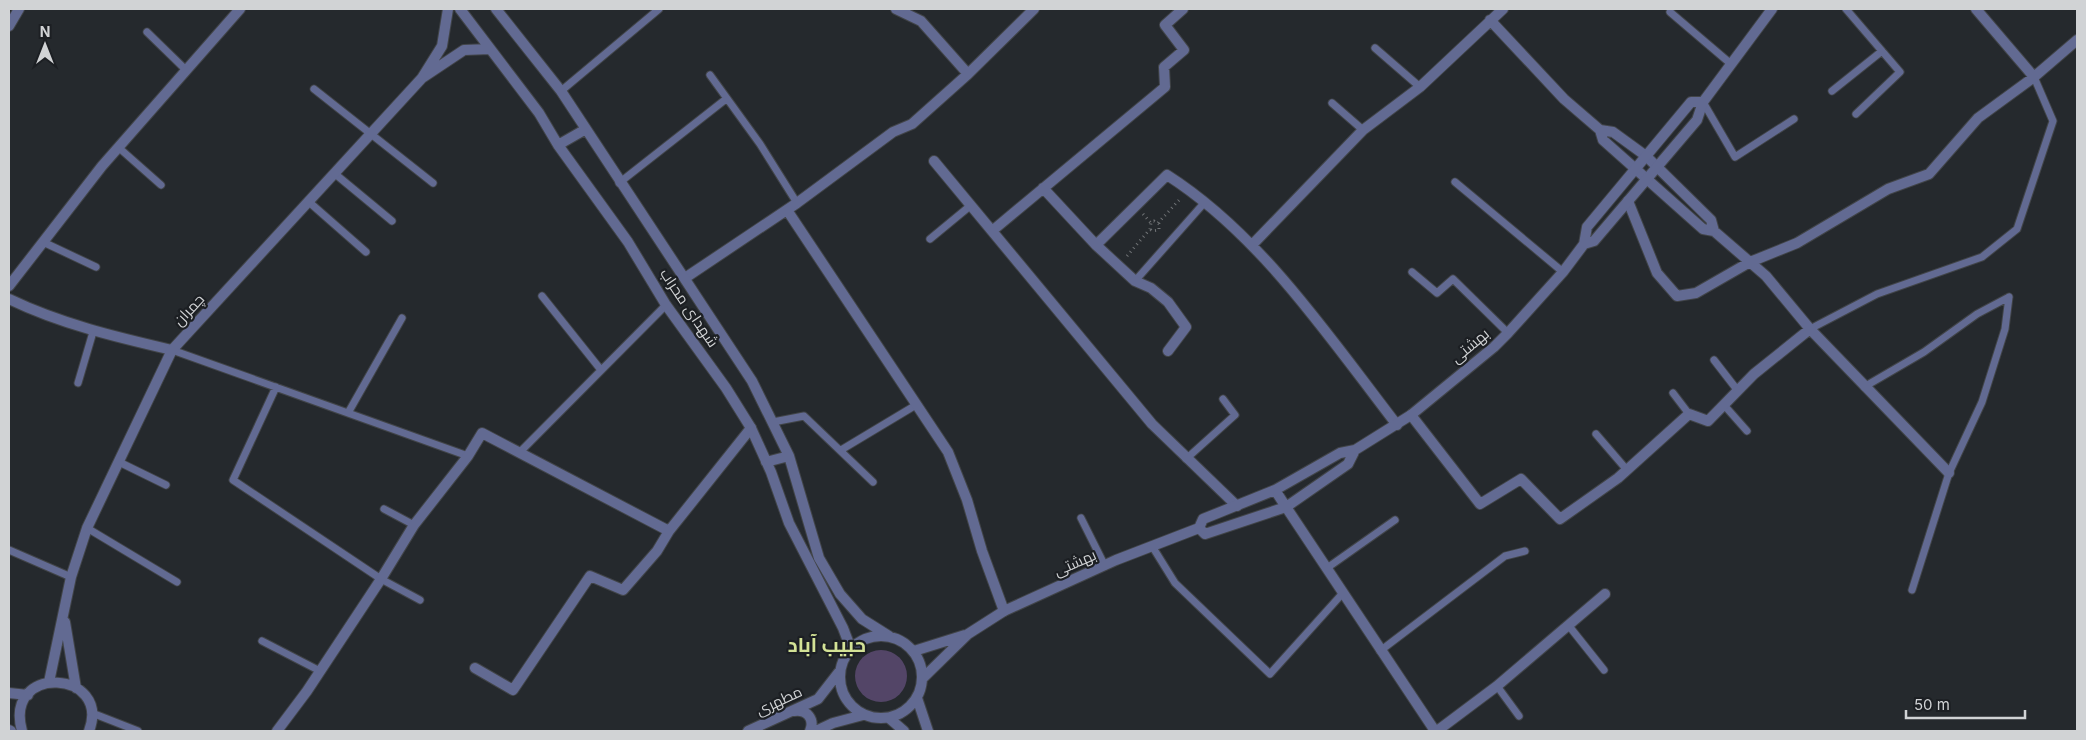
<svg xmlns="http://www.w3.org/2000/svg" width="2086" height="740" viewBox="0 0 2086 740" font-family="Inter,Cairo,sans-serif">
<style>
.grass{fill:#534567}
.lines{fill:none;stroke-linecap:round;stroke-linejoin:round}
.service-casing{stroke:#414448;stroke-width:9}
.minor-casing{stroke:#414448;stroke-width:12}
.tertiary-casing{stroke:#414448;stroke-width:12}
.path{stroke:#707376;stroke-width:3;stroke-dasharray:1 4;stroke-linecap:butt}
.service{stroke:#626a92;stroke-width:7}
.minor{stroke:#626a92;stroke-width:10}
.tertiary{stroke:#626a92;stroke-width:10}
.labels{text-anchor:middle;stroke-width:4.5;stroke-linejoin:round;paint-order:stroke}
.street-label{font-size:15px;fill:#d1d3d5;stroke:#1c1f23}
.district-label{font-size:20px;font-weight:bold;fill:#d3e296;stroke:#1c1f23}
</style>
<rect width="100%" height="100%" fill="#25292d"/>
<path class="grass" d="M855 676a26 26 0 1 1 52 0a26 26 0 1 1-52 0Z"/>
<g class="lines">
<defs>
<path id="service" d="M1846 9 1900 72 1856 114
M1670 12 1731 64
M147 32 186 70
M1375 48 1420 87
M710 75 760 144 797 203
M314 89 433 183
M561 91 659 9
M1832 91 1882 51
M1703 102 1735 157 1794 119
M1332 103 1363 130
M118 147 161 185
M334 173 392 221
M1455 182 1563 272
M619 183 726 99
M309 202 366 252
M930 239 970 206
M43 242 96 267
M1412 272 1437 293 1453 279 1508 333
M1135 281 1205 202
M542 296 601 370
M1810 329 1877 294 1982 257 2017 229 2053 121 2034 77
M172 350 468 456
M1714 360 1738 391
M78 383 93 332
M276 387 233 480 381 579 420 600
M1864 387 1924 352 1977 314 2009 297
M1673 393 1689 414
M1724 405 1747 431
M348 413 402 318
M773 422 804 416 873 482
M1596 434 1627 470
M841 450 916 405
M520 452 666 305
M1186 459 1235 415 1223 399
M119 462 166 485
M384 509 414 525
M1081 518 1105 566
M87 528 177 582
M1152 546 1175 583 1270 674 1342 594
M9 550 71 577
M1327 568 1395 520
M1912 590 1949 473 1982 402 2005 329 2009 297
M1569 626 1604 670
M262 641 320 671
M1380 651 1505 556 1525 551
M1497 686 1519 716
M92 713 138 731"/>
<path id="minor" d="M896 9 921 21 968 74
M1976 9 2034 77
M1490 20 1564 99 1600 130 1613 132 1646 156 1711 220 1714 231 1703 229 1603 140 1600 130
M9 26 19 9
M934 161 1152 424 1237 506
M1043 188 1096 245 1135 281 1151 288 1168 302 1186 327 1168 351
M1628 201 1657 273 1677 296 1696 293 1750 262 1797 243 1888 189 1929 174 1978 118 2034 77 2077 40
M787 210 948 452 967 500 982 551 1004 611
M992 231 1165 87 1164 67 1184 50 1165 25 1183 9
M1714 231 1766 276 1810 329 1949 473
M1096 245 1167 175C1261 235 1329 337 1397 425
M1252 245 1363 130 1420 87 1503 9
M685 278 797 203 893 132 912 124 968 74 1034 9
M9 286 102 166 240 9
M9 299C61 324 116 337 172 350
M1411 415 1480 504 1521 479 1560 519 1618 478 1689 414 1708 421 1754 374 1810 329
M1286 507 1435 731
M475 668 513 690 590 576 623 590 657 551 669 531 751 428
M277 731 307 691 381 579 414 525 468 456 482 433 669 531
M1437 731 1497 686 1605 594"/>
<path id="tertiary" d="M448 9 442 46 422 78 464 50 490 49
M460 9 539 113 558 145 628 242 666 305 726 388 751 428 771 472 789 523 843 628 851 649
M496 9 561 91 752 381 789 456 819 558 840 594 862 619 889 636
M558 145 586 129
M1584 244 1594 241 1697 120 1703 102 1772 9
M766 462 789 456
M1275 490 1286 507
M1199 528 1205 534 1286 507 1348 464 1355 450
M65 622 76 688
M840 677a41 41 0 1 1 82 0a41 41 0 1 1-82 0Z
M914 651 965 635
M923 678 968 634 1004 611 1116 560 1199 528 1203 519 1275 490 1340 453 1355 450 1411 415 1494 347 1508 333 1563 272 1584 244 1587 227 1691 102H1703
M49 682 71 577 87 528 172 350 422 78
M9 693 28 695
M917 698 928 731
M794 711C807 709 815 719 810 731
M889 718 904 731
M9 730 11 731
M22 731C3 663 112 670 89 731
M748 731 818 699 839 672
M816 731 833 723 863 715"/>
</defs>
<use href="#service" class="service-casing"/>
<use href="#minor" class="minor-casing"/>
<use href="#tertiary" class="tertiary-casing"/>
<path class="path" d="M1143 214 1151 223
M1158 223 1180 199
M1127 256 1150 229 1151 223 1154 221 1159 224V230L1152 231 1150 229"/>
<use href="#service" class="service"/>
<use href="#minor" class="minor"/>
<use href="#tertiary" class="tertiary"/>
</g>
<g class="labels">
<g class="street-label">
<text transform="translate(689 308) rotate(56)" y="5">شهدای محراب</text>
<text transform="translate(189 310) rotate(-47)" y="5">چمران</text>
<text transform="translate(1470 346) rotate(-40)" y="5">بهشتی</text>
<text transform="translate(1075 563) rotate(-24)" y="5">بهشتی</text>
<text transform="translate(779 701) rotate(-25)" y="5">مطهری</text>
</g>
<g class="district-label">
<text x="827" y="652">حبیب آباد</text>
</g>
</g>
<rect width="2086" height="740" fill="none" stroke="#d1d3d5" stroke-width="20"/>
<g transform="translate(45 45)" stroke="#1c1f23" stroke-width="4" paint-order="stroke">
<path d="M0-4L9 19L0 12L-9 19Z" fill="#d1d3d5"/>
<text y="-8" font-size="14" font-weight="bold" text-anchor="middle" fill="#d1d3d5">N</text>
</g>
<path d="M1906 710v8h119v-8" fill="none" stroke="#d1d3d5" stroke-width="2.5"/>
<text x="1914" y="710" font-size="15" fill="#d1d3d5" stroke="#1c1f23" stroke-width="4" paint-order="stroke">50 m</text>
</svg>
